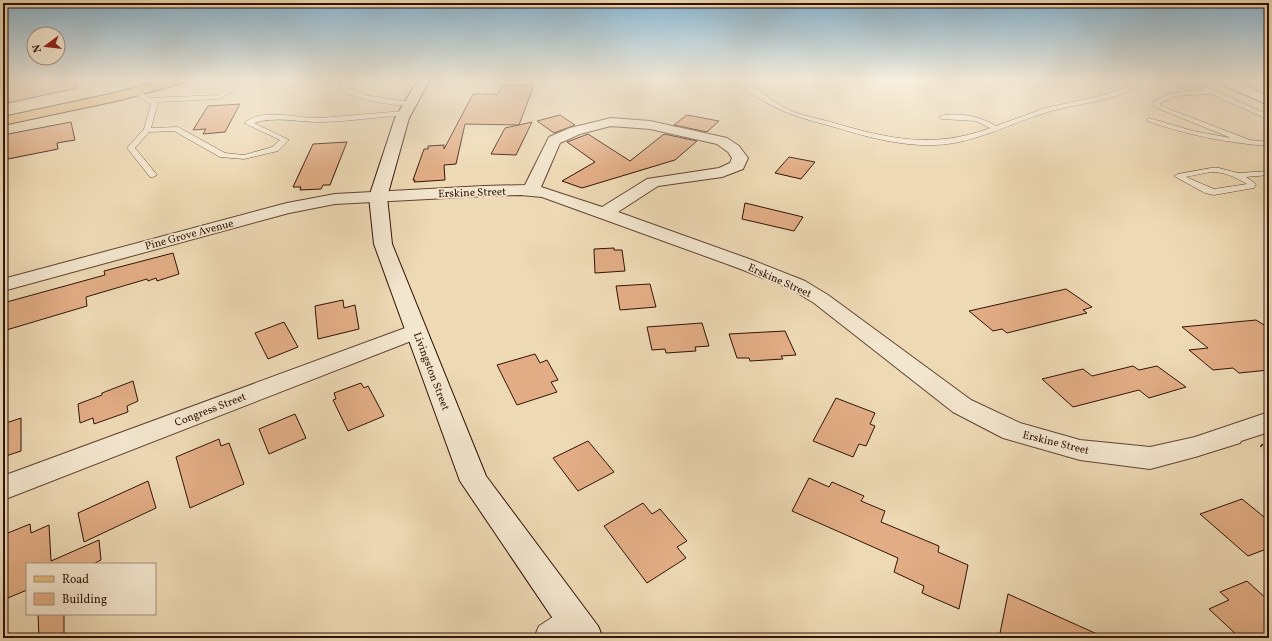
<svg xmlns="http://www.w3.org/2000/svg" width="1272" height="641" viewBox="0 0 1272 641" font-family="Vollkorn,serif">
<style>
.building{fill:#e2ad85;stroke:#311307}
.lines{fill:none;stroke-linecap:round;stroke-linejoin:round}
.lane-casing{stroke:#604432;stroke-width:1}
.street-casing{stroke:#604432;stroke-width:2}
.secondary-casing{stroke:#311307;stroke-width:2}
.primary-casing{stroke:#311307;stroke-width:2}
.path{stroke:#311307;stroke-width:3.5;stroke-dasharray:1.5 3;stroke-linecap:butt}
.lane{fill:#f3e6ce;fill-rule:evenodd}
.street{fill:#f3e6ce;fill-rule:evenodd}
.secondary{fill:#f3e6ce;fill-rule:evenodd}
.primary{fill:#e6bc7a;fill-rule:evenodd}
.labels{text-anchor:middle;stroke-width:3.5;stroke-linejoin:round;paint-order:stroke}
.street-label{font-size:11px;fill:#311307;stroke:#f3e6ce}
</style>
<rect width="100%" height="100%" fill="#edd9b4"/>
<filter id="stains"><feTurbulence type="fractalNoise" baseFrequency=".005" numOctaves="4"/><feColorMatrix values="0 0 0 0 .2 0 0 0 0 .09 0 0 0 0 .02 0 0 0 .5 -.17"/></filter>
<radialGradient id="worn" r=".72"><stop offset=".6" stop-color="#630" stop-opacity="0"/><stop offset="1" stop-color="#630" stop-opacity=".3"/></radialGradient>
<path class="building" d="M18 80H76L77 88 3 104V83Z
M502 85H534L519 125 465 124 456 164 444 165 445 180 414 182 415 180H413L424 149H428V146L444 145V149L473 94H498Z
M240 104 225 132 203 134 206 129 193 130 208 106Z
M560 115 575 125 554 133 537 121Z
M687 115 719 121 707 132 674 125Z
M71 122 75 140 57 143 58 149 3 160V135Z
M532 122 516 155 491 154 505 128Z
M588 134 630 161 664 134 697 141 675 160 582 188 562 181 595 162 567 142Z
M347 142 330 185H323L321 189 300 190 301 187H293L313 144Z
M789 157 815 162 801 179 775 173Z
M745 203 803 217 794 231 742 219Z
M614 248V250H622L625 271 595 273 594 249Z
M173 253 179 274 157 281 156 278 148 281 147 279 86 297 87 306 3 331V303L105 275 104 271Z
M650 284 656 307 620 310 616 286Z
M1066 289 1092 307 1083 310 1087 313 1007 333 1002 329 993 331 969 311Z
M343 300 344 308 355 305 359 329 318 339 315 306Z
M1256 320 1269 328V370L1239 373 1233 368 1213 370 1189 350 1208 348 1182 327Z
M284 322 298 347 268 359 255 333Z
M702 323 709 346 695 347 696 351 666 353 665 349 652 350 647 327Z
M785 331 796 355 781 356 783 359 750 361 749 358H737L729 334Z
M535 354 540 363 547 360 558 380 551 382 557 392 517 405 497 365Z
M1133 366 1139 370 1157 366 1186 387 1149 398 1139 390 1073 407 1042 379 1083 369 1092 376Z
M133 381 138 401 127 406 128 412 94 424 93 418 80 423 78 404 102 395V393Z
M361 383 364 388 368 386 384 416 348 431 333 400 336 399 334 393Z
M836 398 875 413 870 424 875 426 866 446 859 444 853 457 813 441Z
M295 414 306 438 269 454 259 429Z
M21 418V451L3 457V424Z
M219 439 221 446 229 443 244 484 190 508 176 457Z
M588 441 614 472 578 491 553 458Z
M809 478 829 487 832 482 864 496 861 501 885 511 881 522 939 546 938 552 968 565 959 609 922 593 924 586 894 572 898 558 792 511Z
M148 481 156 508 84 542 78 513Z
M1242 499 1269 521V548L1248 556 1200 514Z
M643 503 652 514 660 509 687 541 677 547 686 558 647 583 604 526Z
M30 524 31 533 49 525 51 561 99 540 101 560 93 564H27V590L3 600V535Z
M1247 581 1269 601V638H1240L1209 609 1229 600 1220 592Z
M1008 594 1106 638H999Z
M38 614H64V634L56 638H39Z"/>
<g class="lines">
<defs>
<path id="lane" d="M242 80H250L219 99 157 102 158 103 151 128 178 127 225 153 244 155 272 147 280 140 244 123C263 107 299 119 320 118 348 116 376 113 404 111L407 113 404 115C376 117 346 122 318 122 296 122 276 116 254 123L289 140 278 151 244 159 220 157 174 131 149 132 135 148 157 175 153 177H150L127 148 144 129 151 104 134 93V91H138L151 98 218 95Z
M340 80H347L345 82 348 88 365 95 409 102 412 104C405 109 352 98 344 92 342 90 340 87 339 84Z
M734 80C748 80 772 102 787 109 802 116 818 118 834 123 890 139 933 149 990 128L976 121 942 119 939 117 940 116C957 112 981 116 996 126L1045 108 1104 95 1128 87 1140 80H1147C1131 98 1082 103 1059 109 1025 117 993 135 959 142 917 151 874 139 834 127 801 118 780 113 751 93 745 89 739 85 734 80Z
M1183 80H1191L1269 115V120L1211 94 1176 96 1160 103 1161 106 1250 140 1269 142V146C1227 143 1187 135 1147 121L1146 120 1149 118 1193 131 1231 138 1157 108 1153 103 1154 102C1169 92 1186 91 1204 90Z
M1211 168H1219L1238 173 1269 171V175L1246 177 1256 184 1254 188 1214 195 1205 193 1174 176 1178 174ZM1211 172C1225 172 1235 177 1247 184L1214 189 1186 177Z"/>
<path id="street" d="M1216 80H1233L1269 96V105L1218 83Z
M611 118 650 121 727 138 739 146 748 158 743 169 722 177 658 186 618 212 752 260 805 281 828 295 971 400 1020 423 1080 440 1150 447 1195 437 1269 412V432L1241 441 1240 443 1195 457 1150 469 1080 460 1003 438 953 412 814 303 791 289 738 268 542 197 521 195 484 196 335 204 289 213 3 291V279L287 203 335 194 484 186 525 185 549 137 570 128ZM611 126 650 129 717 144 728 152 732 158 730 163 719 168 647 179 602 207 541 187 560 143 580 134Z
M416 324 424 326 427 331 424 336 3 500V476Z
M574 607 586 611 591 623 586 635 581 638H534L539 626 562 611Z"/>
<path id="secondary" d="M418 80H430L409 118 387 197 392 244 486 476 598 626 603 638H566L460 481 374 244 369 197 395 118Z"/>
<path id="primary" d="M165 80H185L183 83 121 100 3 125V117L119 92Z"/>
</defs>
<use href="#lane" class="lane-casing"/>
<use href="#street" class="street-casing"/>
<use href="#secondary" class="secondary-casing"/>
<use href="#primary" class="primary-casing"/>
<path class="path" d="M1261 445 1269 451"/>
<use href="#lane" class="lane"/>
<use href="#street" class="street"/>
<use href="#secondary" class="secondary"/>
<use href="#primary" class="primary"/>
</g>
<linearGradient id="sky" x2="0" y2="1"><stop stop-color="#89b6d2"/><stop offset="0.47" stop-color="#f7eedd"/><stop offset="1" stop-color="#f7eedd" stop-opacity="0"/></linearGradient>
<rect width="1272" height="170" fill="url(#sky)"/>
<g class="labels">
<g class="street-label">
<text transform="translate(472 192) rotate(-2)" y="4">Erskine Street</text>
<text transform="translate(189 234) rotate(-15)" y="4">Pine Grove Avenue</text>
<text transform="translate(780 280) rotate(24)" y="4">Erskine Street</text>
<text transform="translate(432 371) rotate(69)" y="4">Livingston Street</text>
<text transform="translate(210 409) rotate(-21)" y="4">Congress Street</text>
<text transform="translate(1056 442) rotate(14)" y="4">Erskine Street</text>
</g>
</g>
<rect width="1272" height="641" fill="none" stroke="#edd9b4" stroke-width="16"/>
<rect x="4" y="4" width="1264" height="633" fill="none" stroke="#311307" stroke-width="2"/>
<rect x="8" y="8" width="1256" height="625" fill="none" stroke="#311307"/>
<rect x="26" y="563" width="130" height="52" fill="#f3e6ce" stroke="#a5927e"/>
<rect x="34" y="576" width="20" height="6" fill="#e6bc7a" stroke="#a5927e"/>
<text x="62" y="583" font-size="12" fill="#311307">Road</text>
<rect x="34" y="593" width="20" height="12" fill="#e2ad85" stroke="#a5927e"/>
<text x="62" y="603" font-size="12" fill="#311307">Building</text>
<g transform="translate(46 46) rotate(255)"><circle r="19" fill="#f3e6ce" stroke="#a5927e"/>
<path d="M0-3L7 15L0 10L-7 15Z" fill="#8f2418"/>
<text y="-6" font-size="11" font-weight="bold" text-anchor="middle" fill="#311307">N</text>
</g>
<rect width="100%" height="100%" filter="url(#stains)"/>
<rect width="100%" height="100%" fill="url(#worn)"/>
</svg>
